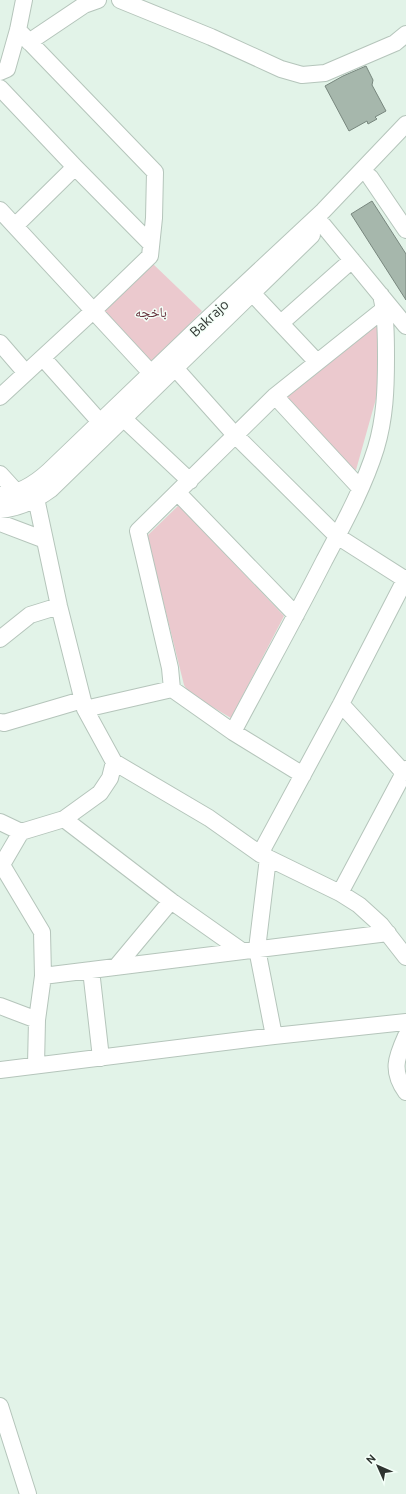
<svg xmlns="http://www.w3.org/2000/svg" width="406" height="1494" viewBox="0 0 406 1494" font-family="Ubuntu,'Noto Naskh Arabic',sans-serif">
<style>
.green{fill:#ebc9ce}
.building{fill:#a6b7ac;stroke:#78877e}
.lines{fill:none;stroke-linecap:round;stroke-linejoin:round}
.minor-casing{stroke:#b5c5bb;stroke-width:18}
.minor{stroke:#fff;stroke-width:16}
.labels{text-anchor:middle;stroke-width:3;stroke-linejoin:round;paint-order:stroke}
.park-label{font-size:14px;fill:#66303c;stroke:#f4fff8}
.street-label{font-size:14px;fill:#2e3430;stroke:#f4fff8}
</style>
<rect width="100%" height="100%" fill="#e2f3e8"/>
<path class="green" d="M152 263 202 311 151 363 100 312Z
M377 325 379 344V388L356 470 353 469 287 397Z
M179 505 284 616 231 718 189 693 184 685 147 536Z"/>
<path class="building" d="M366 66 373 80 372 85 386 111 375 117 377 119 368 124 367 121 349 131 325 86 343 76Z
M372 201 406 254V300L351 214Z"/>
<g class="lines">
<defs>
<path id="minor" d="M120 0 211 37 281 69 302 75 325 73 395 43 406 34
M29 42 84 5 98 0
M0 72 7 69 18 30 24 0
M0 88 75 167 151 244
M370 177 406 230
M0 210 151 373
M323 225 406 326
M15 226 75 167
M253 294 317 362
M281 323 352 260
M0 343 26 373
M43 358 100 422
M176 369 235 435 337 536 406 580
M275 396 360 488
M0 397 93 311 150 256 154 218 155 172 18 30
M123 418 190 481
M0 474 22 498
M33 484 59 606 85 709 114 762 209 818 260 854 340 893 359 905 381 925 406 957
M178 493 296 615
M0 495C19 494 36 483 49 471L201 325 323 211 406 124
M0 510C20 508 35 501 51 489L312 235
M0 523 45 540
M0 639 30 615 59 606
M341 704 404 773
M85 709 172 689
M0 722 4 723 82 700
M233 732C263 675 295 618 324 561 343 525 364 487 376 448 385 418 386 389 386 358 386 337 386 316 381 295
M303 775 233 732 172 689 170 668 138 531 275 396 384 309
M64 819 171 901 242 951
M0 822 21 832 64 819 100 793 110 778 114 762
M260 854 341 704 406 578
M268 858 257 949 274 1036
M2 865 42 932 43 976 37 1020 36 1065
M0 868 21 832
M340 893 406 769
M116 967 171 901
M91 970 101 1058
M43 976 388 933
M0 1006 37 1020
M406 1036C396 1058 391 1071 406 1092
M0 1070 274 1036 406 1022
M0 1406 28 1494"/>
</defs>
<use href="#minor" class="minor-casing"/>
<use href="#minor" class="minor"/>
</g>
<g class="labels">
<g class="park-label">
<text x="151" y="317">باخچە</text>
</g>
<g class="street-label">
<text transform="translate(209 318) rotate(-43)" y="5">Bakrajo</text>
</g>
</g>
<g transform="translate(378 1466) rotate(315)" stroke="#f4fff8" stroke-width="3" paint-order="stroke">
<path d="M0-3L7 15L0 10L-7 15Z" fill="#2e3430"/>
<text y="-6" font-size="11" font-weight="bold" text-anchor="middle" fill="#2e3430">N</text>
</g>
</svg>
